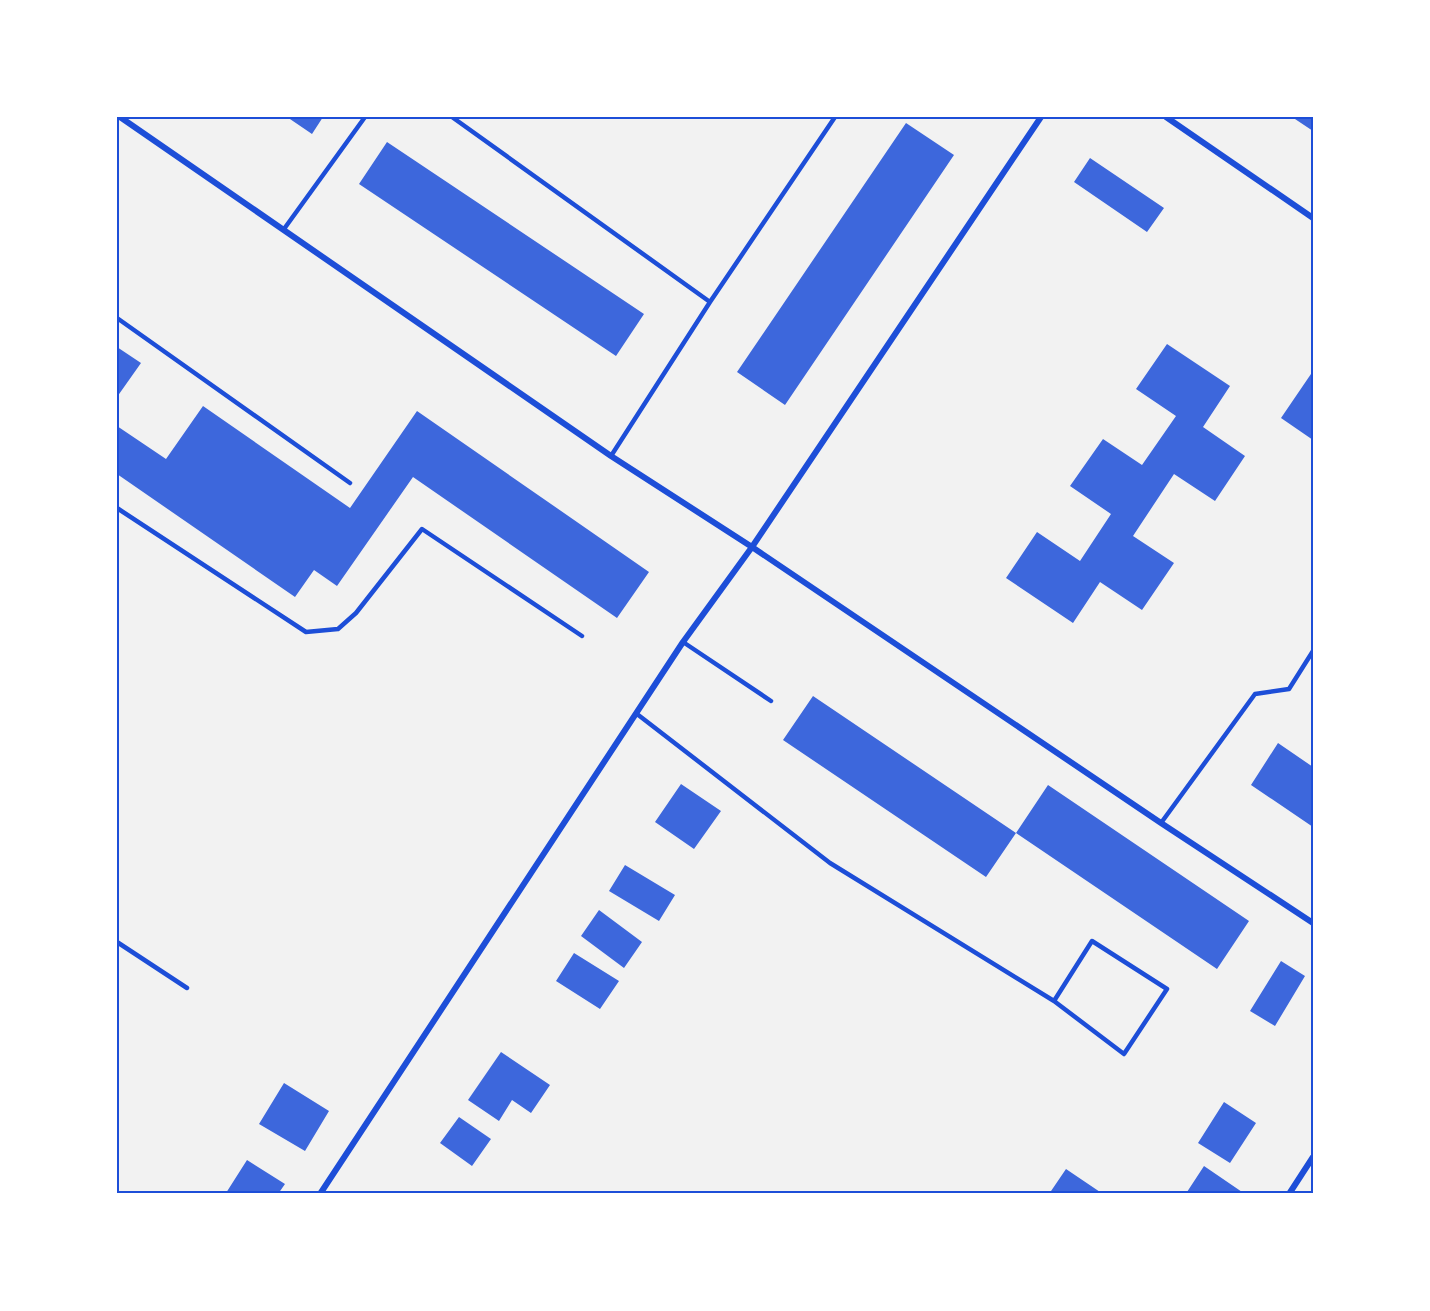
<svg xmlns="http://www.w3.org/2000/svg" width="1430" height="1311" viewBox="0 0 1430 1311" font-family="Bitter,serif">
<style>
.building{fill:#3d67dc}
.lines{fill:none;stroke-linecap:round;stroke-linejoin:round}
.service{stroke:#1d4ed8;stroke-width:4.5}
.minor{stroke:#1d4ed8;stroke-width:6}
.neatline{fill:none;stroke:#1d4ed8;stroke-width:2}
</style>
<rect width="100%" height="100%" fill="#f2f2f2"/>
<path class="building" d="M287 117H323L312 134Z
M1292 117H1313V131Z
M906 123 954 155 785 405 737 372Z
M387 142 644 314 616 356 359 184Z
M1090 158 1164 208 1147 232 1074 182Z
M1167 344 1230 386 1203 427 1245 456 1215 501 1174 474 1133 536 1174 563 1142 610 1100 582 1073 623 1006 578 1037 532 1080 561 1111 514 1070 486 1103 439 1142 465 1176 416 1136 389Z
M117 347 141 363 117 397Z
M1313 371V440L1281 418Z
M203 406 350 508 417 411 649 572 617 618 413 477 337 586 314 570 295 597 117 474V426L166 459Z
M813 696 1016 833 1048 785 1249 921 1217 969 1016 833 986 877 783 740Z
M1278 743 1313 767V827L1251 785Z
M681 784 721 811 694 849 655 822Z
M625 865 675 895 659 921 609 891Z
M599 910 642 942 624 968 581 936Z
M574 953 619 981 600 1009 556 981Z
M1281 961 1305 976 1275 1026 1250 1011Z
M501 1052 550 1085 531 1113 512 1100 499 1121 468 1100Z
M284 1083 329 1111 305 1151 259 1124Z
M1224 1102 1256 1123 1230 1163 1198 1143Z
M459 1117 491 1139 472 1166 440 1143Z
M247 1160 285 1184 278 1194 226 1193Z
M1204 1166 1245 1194H1190L1187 1192Z
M1066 1169 1103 1194H1049Z"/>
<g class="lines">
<path class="service" d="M452 117 710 302 611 456
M284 229 365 117
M710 302 835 117
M117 318 350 483
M117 508 306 632 338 629 356 613 422 529 582 636
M683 642 771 701
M637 714 830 863 1054 1001 1124 1054 1167 989 1092 941 1054 1001
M1161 823 1255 694 1289 689 1313 651
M117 942 187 988"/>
<path class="minor" d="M120 117 611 456 752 547 1161 823 1313 923
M1166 117 1313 218
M320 1194 683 642 752 547 1041 117
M1289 1194 1313 1157"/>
</g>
<rect width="1430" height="1311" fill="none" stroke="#ffffff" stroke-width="237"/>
<rect x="118" y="118" width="1194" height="1074" class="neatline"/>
</svg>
